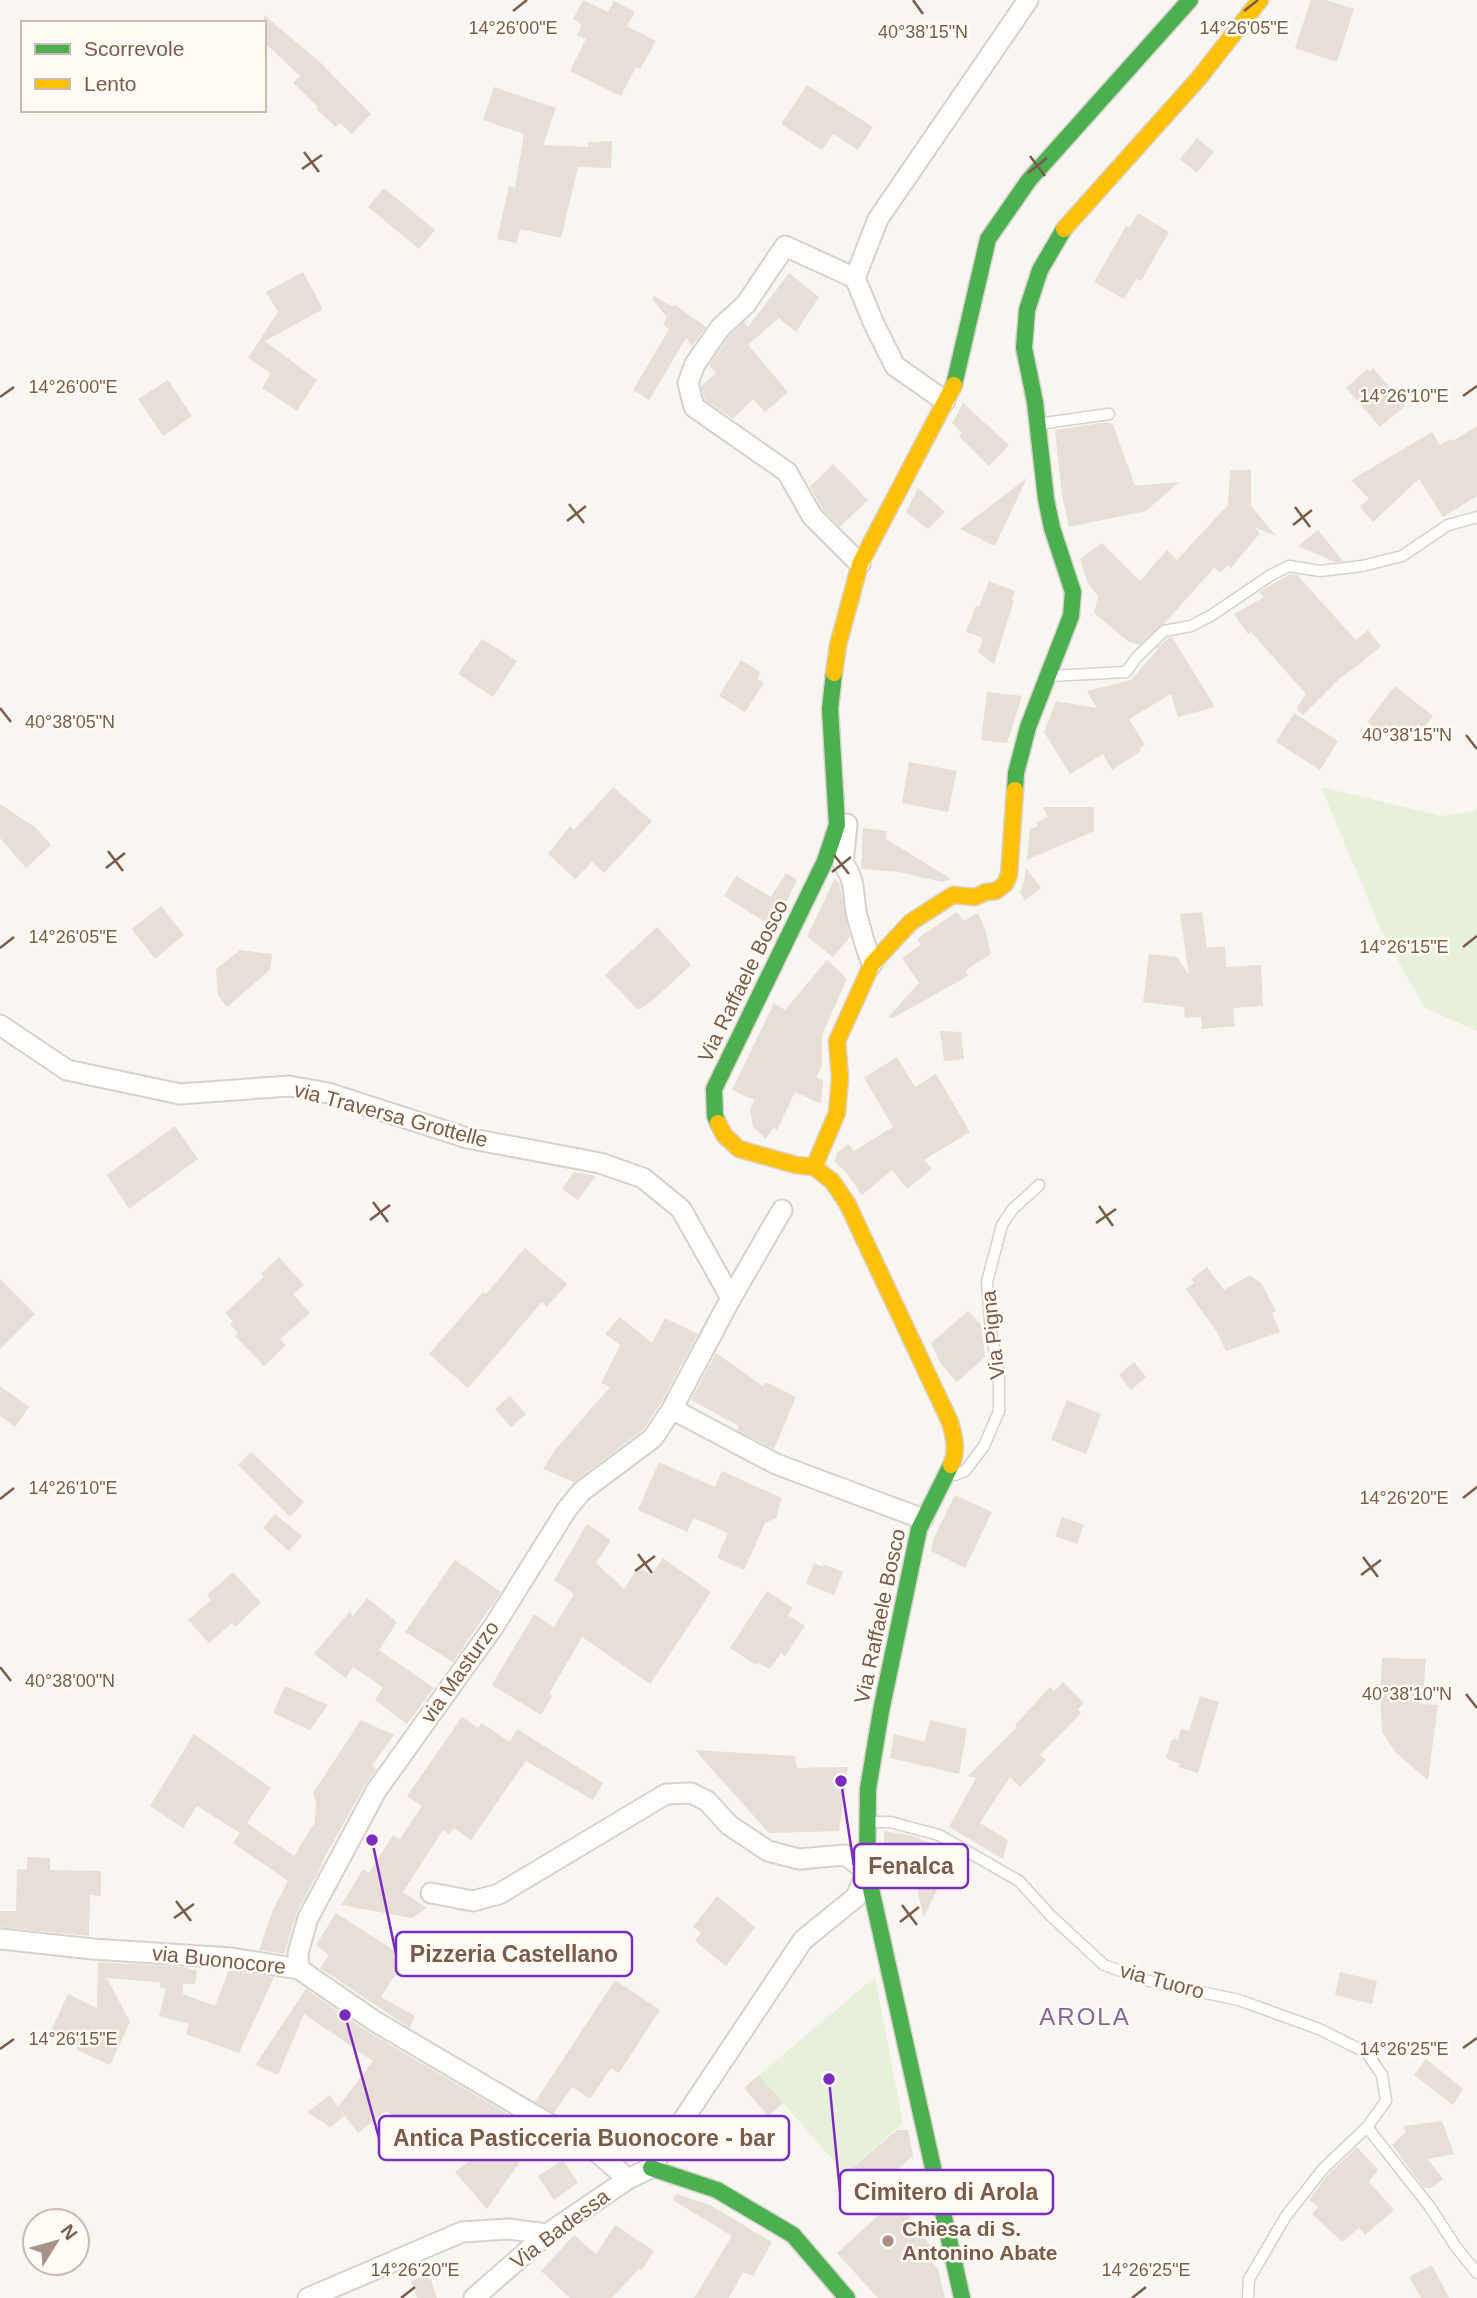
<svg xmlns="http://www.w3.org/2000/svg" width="1477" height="2298" viewBox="0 0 1477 2298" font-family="Arial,sans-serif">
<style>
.green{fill:#e7f0db}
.building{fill:#e6ded7}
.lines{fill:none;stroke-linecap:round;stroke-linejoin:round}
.lane-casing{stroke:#d7d1cb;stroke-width:13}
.street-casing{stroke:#d7d1cb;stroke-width:23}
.fast-casing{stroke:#d9d2cb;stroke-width:19}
.slow-casing{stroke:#d9d2cb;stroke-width:19}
.lane{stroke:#fefefd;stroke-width:10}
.street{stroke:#fefefd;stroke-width:19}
.fast{stroke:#4caf50;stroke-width:16}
.slow{stroke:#ffc107;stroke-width:16}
.ticks{fill:none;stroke:#7a5c4d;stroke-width:2.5}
.poi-dot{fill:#a69286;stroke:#fffaf3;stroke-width:2.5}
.labels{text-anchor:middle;stroke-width:5;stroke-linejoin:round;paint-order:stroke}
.street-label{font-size:21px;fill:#7a5c4d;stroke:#fffaf3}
.poi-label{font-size:21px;font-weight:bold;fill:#7a5c4d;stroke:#fffaf3;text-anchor:start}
.quarter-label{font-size:24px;letter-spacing:2px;fill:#846695;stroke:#fffaf3}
.ticks-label{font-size:18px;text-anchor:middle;fill:#7a5c4d;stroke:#fffaf3;stroke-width:5;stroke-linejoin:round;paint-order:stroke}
.leader{fill:none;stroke:#7b2cbf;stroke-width:2.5}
.callout-dot{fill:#7b2cbf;stroke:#fffaf3;stroke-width:2.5}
.callout{fill:#fffaf3;stroke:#7b2cbf;stroke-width:2.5}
.callout-label{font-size:23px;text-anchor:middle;font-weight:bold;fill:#7a5c4d}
</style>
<rect width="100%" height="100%" fill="#f9f5f0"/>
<path class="green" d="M1321 787 1442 816 1475 810 1477 808V1031L1425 1008 1382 932Z
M875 1977 903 2123 845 2174 759 2075Z"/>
<path class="building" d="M583 0 608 12 614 1 635 12 627 26 656 41 640 69 636 67 621 96 570 71 586 39 577 35 582 25 573 19Z
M1311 0H1325L1354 9 1337 62 1295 48Z
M264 15 322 64 371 114 352 134 340 123 336 127 316 109 318 107 293 83 300 76 264 42Z
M807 85 873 127 858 150 833 134 822 150 781 124Z
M494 87 556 108 543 145 588 147V142L612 141 611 168 578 167 561 238 520 229 517 243 497 239 509 186 515 188 524 134 483 120Z
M1197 138 1214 152 1197 173 1180 159Z
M384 188 435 230 419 249 368 207Z
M1138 213 1169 232 1141 281 1136 279 1124 299 1094 282 1126 226 1129 228Z
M303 272 323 309 265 341 317 380 297 411 262 388 271 373 248 358 278 312 266 292Z
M789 273 819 297 796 332 779 318 748 345 788 392 765 412 753 399 733 419 705 400 701 386 716 373 709 365 729 336 744 322 748 327Z
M654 296 673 307 675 305 706 327 692 346 686 338 649 400 633 390 669 329 663 325 667 317 652 299Z
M1373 368 1405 406 1380 427 1346 388 1367 369 1369 372Z
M168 380 192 416 163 436 138 399Z
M963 403 1009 445 989 466 959 436 962 433 952 423Z
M1107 422 1113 425 1135 486 1179 482 1146 511 1069 527 1062 496 1055 430Z
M1477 426V496L1443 517 1419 479 1373 522 1360 507 1369 499 1351 480 1432 432 1440 445 1451 439 1453 441Z
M833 464 868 500 840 527 822 509 810 487Z
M1230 470H1251V506L1276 536 1254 527 1260 533 1231 568 1228 565 1220 573 1214 568 1164 624 1139 645 1129 642 1094 613 1098 596 1088 584 1080 559 1102 543 1140 581 1167 550 1177 560 1228 505Z
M1027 478 995 546 960 529Z
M918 488 945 512 928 529 906 512Z
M1318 530 1343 561 1335 562 1298 546Z
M1290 574 1297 575 1356 640 1368 630 1381 646 1356 667 1341 677 1303 715 1296 709 1306 694 1251 632 1248 634 1234 614 1264 597 1259 592Z
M989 581 1015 591 1012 599 1014 600 994 664 978 652 983 638 966 632 976 606 979 607Z
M1172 637 1215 707 1178 717 1171 694 1129 719 1145 745 1140 748 1141 751 1112 770 1103 754 1070 774 1044 732 1056 701 1097 708 1087 691 1131 680 1158 649H1156L1168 638Z
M482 639 517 661 493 697 458 674Z
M741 660 761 672 757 679 764 683 745 712 719 696Z
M1395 686 1433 716 1418 735 1409 728 1396 744 1367 722Z
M987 692 1022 696 1007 743 981 740Z
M1294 713 1338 741 1320 770 1276 742Z
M909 762 957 771 948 812 902 803Z
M613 787 652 821 604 873 592 862 575 879 548 854 570 826 574 830Z
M0 804 36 828 51 845 26 868 0 838Z
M1043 807H1094V831L1027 860 1030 829 1038 826 1036 822 1048 817Z
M863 828 887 831 886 839 951 879 943 882 898 872 861 869Z
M1026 868 1041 888 1025 900 1020 892 1024 881Z
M786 873 797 880 774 928 724 896 736 876 771 897Z
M835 878 840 885 850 937 833 957 807 937Z
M161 906 184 935 155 959 132 929Z
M957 912 964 921 978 913 985 929 991 954 966 970 968 976 891 1019 889 1016 919 983 902 958 921 945 917 939 922 935Z
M1202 912 1207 948 1225 946 1226 967 1261 965 1263 1006 1233 1008 1235 1026 1202 1029 1201 1017 1185 1018 1184 1007 1143 1002 1149 954 1177 957 1189 975 1180 914Z
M657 927 691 965 651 1002 638 1010 605 975Z
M240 950 272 954 270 970 227 1007 218 995 216 969Z
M827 960 847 979 822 1035V1066L816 1077 823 1081 821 1104 795 1092 777 1130 773 1128 766 1139 753 1127 750 1110 754 1100 732 1090 774 1003 785 1010Z
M940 1031 961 1032 964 1059 944 1061Z
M897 1057 915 1087 936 1074 970 1132 924 1160 932 1169 907 1189 892 1170 862 1195 845 1171 834 1162 838 1152 848 1144 854 1151 893 1127 864 1078Z
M175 1126 198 1159 129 1209 107 1175Z
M574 1172 596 1176 578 1200 562 1189Z
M525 1248 567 1284 547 1307 542 1302 468 1388 429 1354 483 1292 486 1294Z
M279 1257 304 1285 293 1294 310 1313 280 1339 286 1345 264 1366 235 1336 238 1333 230 1325 233 1321 225 1313 264 1277 261 1274Z
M1207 1267 1224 1290 1250 1275 1261 1283 1276 1311 1272 1313 1280 1332 1226 1351 1217 1332 1186 1289 1194 1283 1191 1279Z
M0 1279 35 1314 0 1349Z
M968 1311 981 1325 985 1357 957 1382 941 1364 931 1343Z
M620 1317 652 1343 665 1318 698 1334 661 1403 644 1429 574 1482 543 1469 555 1450 610 1387 601 1383 620 1345 605 1334Z
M716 1353 763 1386 766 1382 796 1397 774 1449 737 1430 739 1426 691 1400Z
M1134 1362 1146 1377 1131 1390 1119 1375Z
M0 1386 29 1407 15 1427 0 1416Z
M510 1396 526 1414 511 1427 495 1409Z
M1067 1400 1101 1414 1086 1454 1051 1440Z
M251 1452 304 1502 290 1517 238 1465Z
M659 1462 715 1487 722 1471 782 1498 776 1518 765 1523 744 1570 717 1558 728 1533 694 1518 687 1532 638 1510Z
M955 1495 992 1512 965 1568 931 1551 934 1537Z
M275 1514 302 1536 289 1551 263 1528Z
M1062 1517 1084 1525 1077 1544 1055 1536Z
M587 1524 611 1540 596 1563 624 1589 639 1567 651 1575 663 1558 711 1592 650 1684 582 1637 549 1694 552 1696 541 1715 492 1685 534 1614 554 1627 574 1594 554 1580Z
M455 1560 501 1592 453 1662 405 1632Z
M814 1563 823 1567V1564L843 1572 834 1595 806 1584Z
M233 1572 261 1603 235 1627 232 1623 209 1643 188 1620 211 1600 207 1595Z
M767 1591 793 1608 788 1615 805 1626 785 1656 781 1653 770 1669 758 1663 756 1665 730 1648Z
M367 1598 397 1622 379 1650 434 1688 407 1724 375 1700 383 1687 353 1667 346 1678 314 1654 350 1611 353 1616Z
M1382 1658 1426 1659 1422 1704 1438 1705 1428 1780 1396 1753 1382 1732 1380 1697Z
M1063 1682 1084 1703 1078 1709 1081 1713 1040 1755 1046 1760 1020 1787 1010 1777 980 1823 1008 1840 1003 1859 949 1827 976 1778 968 1776 1017 1727 1015 1725 1050 1687 1054 1691Z
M285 1686 328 1705 310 1730 273 1713Z
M1200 1696 1219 1702 1198 1773 1178 1767 1180 1764 1166 1758 1172 1739 1178 1740 1181 1729 1189 1731Z
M462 1717 478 1728 482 1723 510 1742 517 1729 603 1783 593 1800 526 1761 471 1840 454 1828 449 1834 443 1830 403 1892 427 1908 412 1918 341 1905 363 1869 369 1873 393 1835 400 1839 422 1806 407 1796Z
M361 1720 394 1735 372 1766 377 1769 365 1785 321 1864 322 1865 297 1912 284 1954 259 1950 273 1910 288 1881 233 1843 240 1833 197 1806 183 1828 150 1806 194 1734 271 1788 247 1823 294 1856 315 1822 316 1801 313 1793Z
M930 1720 967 1729 959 1774 890 1758 894 1734 925 1742Z
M695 1750 795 1756 797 1768 848 1767 839 1831 769 1833Z
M884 1831 913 1836 947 1850 940 1868 946 1871 924 1917 917 1889 888 1888 884 1869Z
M27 1857 50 1858V1870L101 1871V1896L90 1895 89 1936 0 1927V1911H16L17 1869 27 1870Z
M717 1896 755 1927 726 1966 695 1941 701 1933 693 1927Z
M336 1913 406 1958 381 1997 415 2016 410 2028 320 1968 329 1955 316 1945Z
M98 1962 183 1967 197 1971 195 1984H183V1994L215 2006 229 1970 274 1977 239 2053 186 2034 189 2024 159 2016 166 1989 160 1987V1982L107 1978 130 2022 110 2065 77 2050V2045L50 2033 68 1994 97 2008Z
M1340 1972 1377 1981 1372 2004 1335 1995Z
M615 1980 660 2010 619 2073 611 2068 590 2099 572 2087 554 2113 535 2102Z
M306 1989 370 2033 540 2133 487 2209 455 2172 476 2155 442 2129 431 2144 386 2111 358 2133 338 2107 373 2061 304 2014 278 2075 255 2065Z
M1426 2059 1463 2089 1453 2105 1414 2075Z
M759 2075 783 2103 768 2116 744 2088Z
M330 2095 344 2116 330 2127 307 2112Z
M1442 2121 1454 2154 1428 2159 1443 2179 1432 2188H1424L1392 2145 1406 2132 1404 2126Z
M897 2130H908L913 2156 884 2181 934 2251 927 2256 938 2269 945 2298H878L837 2253 879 2215 845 2174Z
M1357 2147 1378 2170 1369 2182 1394 2210 1365 2235 1359 2228 1342 2242 1312 2214 1318 2207 1309 2200 1328 2175Z
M563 2160 578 2183 554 2200 538 2176Z
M676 2194 710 2205 772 2242 753 2276 743 2272 729 2298H694L732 2236 673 2200Z
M615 2225 654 2251 642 2270 639 2269 612 2298H570L541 2271 574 2235 596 2254Z
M1432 2265 1449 2298H1421L1409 2277Z
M429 2274 437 2298H417L411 2281Z"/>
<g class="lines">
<defs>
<path id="lane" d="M1038 424 1109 414
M1050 676 1126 672 1137 657 1164 631 1191 626 1212 615 1271 575 1289 566 1320 571 1362 566 1402 556 1448 525 1477 517
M955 1475 965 1471 984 1446 999 1411V1373L991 1332 987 1282 1002 1225 1012 1210 1039 1185
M869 1822H890L939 1835 1019 1881 1051 1916 1104 1965 1149 1981 1239 2000 1319 2029 1367 2053 1382 2075 1386 2101 1367 2127
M1248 2298 1249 2279 1286 2216 1323 2169 1367 2127 1430 2207 1456 2247 1477 2273"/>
<path id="street" d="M855 278 785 246 746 304 720 328 695 364 688 383 694 407 787 472 812 516 860 564
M945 401 895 366 874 324 855 278 878 219 1028 0
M847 824 843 863C857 883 852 893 857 916 861 932 866 948 872 964
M0 1025 67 1070 180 1094 289 1086 328 1093 467 1138 600 1163 643 1178 681 1209 731 1298
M672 1409 776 1464 923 1519
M431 1893 473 1901 499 1894 666 1794 691 1793 707 1801 729 1825 768 1851 799 1859 845 1855 867 1871 856 1897 803 1940 651 2168 628 2179 547 2234 474 2298
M0 1939 93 1949 231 1958 299 1969 376 2022 597 2152 628 2179
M299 1969 298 1953 308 1918 376 1791 494 1626 567 1509 582 1491 653 1438 672 1409 731 1298 782 1210
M308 2298 462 2232 508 2229 547 2234"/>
<path id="fast" d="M954 385 988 239 1029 180 1190 0
M1015 790 1016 773 1028 727 1071 616 1073 592 1052 528 1046 499 1035 402 1024 348 1027 310 1040 270 1064 229
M718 1123 715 1116 714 1089 825 861 837 825 830 709 834 673
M951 1465 919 1529 881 1711 868 1789 867 1871 962 2298
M651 2168 717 2190 793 2235 847 2298"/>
<path id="slow" d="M1064 229 1199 78 1260 0
M834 673 838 645 860 564 954 385
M718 1123 724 1135 739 1149 796 1165 814 1167 832 1181 847 1203 950 1422C954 1436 958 1451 951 1465
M814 1167 837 1113 840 1077 837 1041 872 964 911 922 953 895 975 897 986 892 996 891 1005 884 1009 875 1015 790"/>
</defs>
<use href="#lane" class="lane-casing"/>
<use href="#street" class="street-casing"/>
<use href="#fast" class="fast-casing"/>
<use href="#slow" class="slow-casing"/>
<use href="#lane" class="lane"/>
<use href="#street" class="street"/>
<use href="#fast" class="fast"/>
<use href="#slow" class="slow"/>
</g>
<path class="ticks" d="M913 0 923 14M513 11 527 0M1244 11 1258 0M304 152 319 172M1030 156 1045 176M302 169 322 155M1028 173 1047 158M1463 396 1477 386M0 397 14 387M569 504 584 523M1295 507 1310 527M567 521 586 506M1293 525 1312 510M0 708 11 722M1466 735 1477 749M108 851 123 871M834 855 849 874M106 868 125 853M832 872 851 857M1463 947 1477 936M0 948 14 937M373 1202 388 1222M1099 1206 1113 1226M370 1220 390 1205M1096 1223 1116 1209M1463 1498 1477 1487M0 1499 14 1488M638 1554 652 1573M1363 1557 1378 1577M635 1571 655 1556M1361 1575 1381 1560M0 1667 11 1681M1466 1694 1477 1708M176 1901 191 1921M902 1905 917 1925M174 1918 194 1904M900 1922 919 1907M1463 2048 1477 2038M0 2049 14 2039M401 2298 415 2287M1132 2298 1146 2287"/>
<circle class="poi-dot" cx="888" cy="2241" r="7"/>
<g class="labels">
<g class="street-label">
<text transform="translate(743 981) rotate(-64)" y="7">Via Raffaele Bosco</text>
<text transform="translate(391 1115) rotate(15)" y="7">via Traversa Grottelle</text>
<text transform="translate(993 1335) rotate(-96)" y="7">Via Pigna</text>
<text transform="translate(880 1616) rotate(-78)" y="7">Via Raffaele Bosco</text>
<text transform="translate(460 1672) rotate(-55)" y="7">via Masturzo</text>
<text transform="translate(219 1960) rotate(6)" y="7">via Buonocore</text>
<text transform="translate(1162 1981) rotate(15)" y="7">via Tuoro</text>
<text transform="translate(560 2229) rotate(-37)" y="7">Via Badessa</text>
</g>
<g class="poi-label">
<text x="902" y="2236">Chiesa di S.<tspan x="902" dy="24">Antonino Abate</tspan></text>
</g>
<g class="quarter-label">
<text x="1085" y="2025">AROLA</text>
</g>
</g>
<g class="ticks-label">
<text x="1244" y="34">14°26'05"E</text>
<text x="513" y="34">14°26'00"E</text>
<text x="923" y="38">40°38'15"N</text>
<text x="73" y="393">14°26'00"E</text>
<text x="1404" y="402">14°26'10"E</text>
<text x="70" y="728">40°38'05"N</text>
<text x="1407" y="741">40°38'15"N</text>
<text x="73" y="943">14°26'05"E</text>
<text x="1404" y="953">14°26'15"E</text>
<text x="73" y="1494">14°26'10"E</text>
<text x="1404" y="1504">14°26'20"E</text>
<text x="70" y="1687">40°38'00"N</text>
<text x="1407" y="1700">40°38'10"N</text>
<text x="73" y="2045">14°26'15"E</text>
<text x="1404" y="2055">14°26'25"E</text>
<text x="415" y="2276">14°26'20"E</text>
<text x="1146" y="2276">14°26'25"E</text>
</g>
<path class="leader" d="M841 1781L854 1866M372 1840L396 1954M345 2015L379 2138M829 2079L840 2192"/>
<g class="callout-dot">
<circle cx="841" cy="1781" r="7"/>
<circle cx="372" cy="1840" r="7"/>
<circle cx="345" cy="2015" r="7"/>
<circle cx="829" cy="2079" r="7"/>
</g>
<g class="callout">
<rect x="854" y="1844" width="114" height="44" rx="7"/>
<rect x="396" y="1932" width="236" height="44" rx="7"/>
<rect x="379" y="2116" width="410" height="44" rx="7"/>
<rect x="840" y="2170" width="213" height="44" rx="7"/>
</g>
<g class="callout-label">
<text x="911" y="1874">Fenalca</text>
<text x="514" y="1962">Pizzeria Castellano</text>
<text x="584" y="2146">Antica Pasticceria Buonocore - bar</text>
<text x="946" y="2200">Cimitero di Arola</text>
</g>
<rect x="21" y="21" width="245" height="91" fill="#fffaf3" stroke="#cabbb1" stroke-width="2"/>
<rect x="35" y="44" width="35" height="10" fill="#4caf50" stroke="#cabbb1" stroke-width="2"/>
<text x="84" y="56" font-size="21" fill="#7a5c4d">Scorrevole</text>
<rect x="35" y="79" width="35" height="10" fill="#ffc107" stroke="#cabbb1" stroke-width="2"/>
<text x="84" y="91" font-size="21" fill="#7a5c4d">Lento</text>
<g transform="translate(56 2242) rotate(53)"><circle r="33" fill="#fffaf3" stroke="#cabbb1" stroke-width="2"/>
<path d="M0-5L12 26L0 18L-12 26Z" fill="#a69286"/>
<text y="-10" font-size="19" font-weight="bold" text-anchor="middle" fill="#7a5c4d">N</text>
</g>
</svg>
